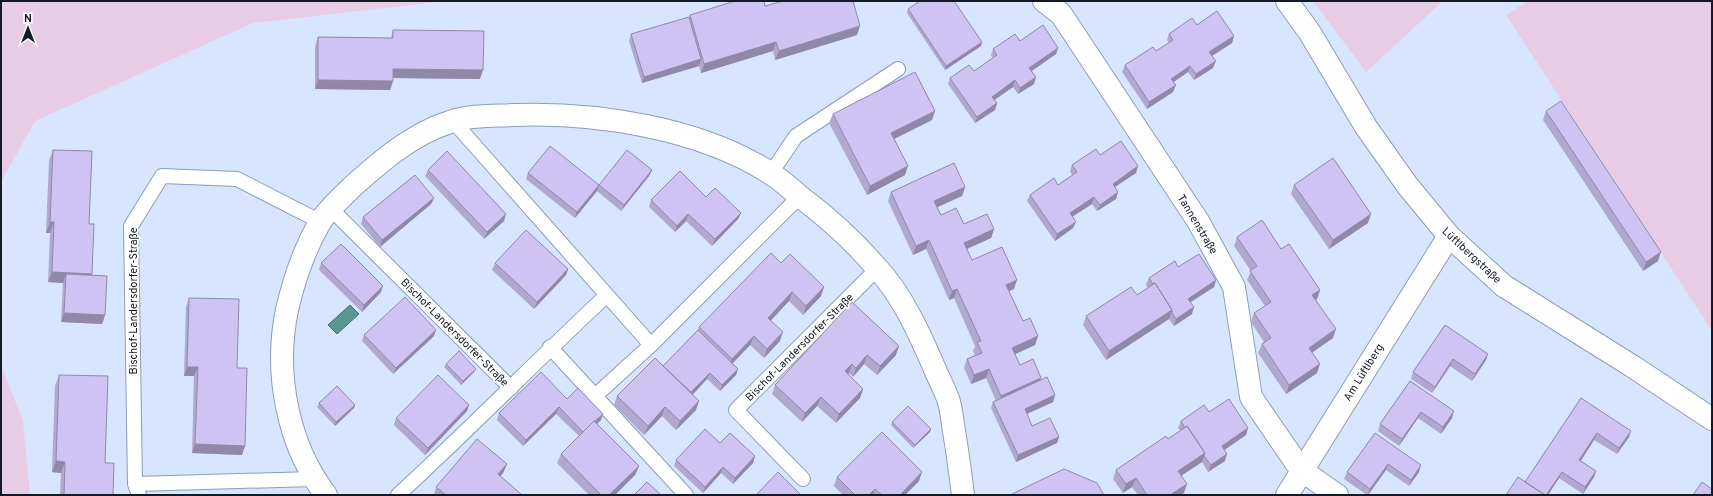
<svg xmlns="http://www.w3.org/2000/svg" width="1713" height="496" viewBox="0 0 1713 496" font-family="Overpass,sans-serif">
<style>
.green{fill:#e8cce5}
.water{fill:#589793;stroke:#437272}
.lines{fill:none;stroke-linecap:round;stroke-linejoin:round}
.service-casing{stroke:#8b9db9;stroke-width:16}
.minor-casing{stroke:#8b9db9;stroke-width:24}
.tertiary-casing{stroke:#8b9db9;stroke-width:24}
.service{stroke:#fff;stroke-width:14}
.minor{stroke:#fff;stroke-width:22}
.tertiary{stroke:#fff;stroke-width:22}
.wall{fill:#b1a8d0}
.shaded-wall{fill:#9088a9}
.building{fill:#cec3f2;stroke:#9088a9}
.labels{text-anchor:middle;stroke-width:3.5;stroke-linejoin:round;paint-order:stroke}
.street-label{font-size:11px;fill:#131a25;stroke:#fff}
</style>
<rect width="100%" height="100%" fill="#d7e6fe"/>
<path class="green" d="M1 1H446L253 23 35 121 1 182Z
M1313 1H1443L1366 72Z
M1528 1H1712V331L1506 15Z
M1 365 23 421 30 495H1Z"/>
<path class="water" d="M350 305 359 314 337 334 328 325Z"/>
<g class="lines">
<defs>
<path id="service" d="M453 121 651 345
M771 173 796 136 898 69
M330 208 511 388
M550 347 686 495
M595 396 651 345 800 196
M803 479 736 410 878 268
M135 484 314 479
M139 495 135 484 131 226 162 176 237 179 321 222
M398 495C469 430 536 361 607 295"/>
<path id="minor" d="M1044 1 1061 14 1198 221 1234 287 1251 397 1301 470 1337 495
M326 495C287 444 274 372 287 310 294 279 304 250 320 222 329 208 341 198 352 187 381 161 412 134 450 122 470 115 493 116 514 115 596 112 700 128 770 173 780 179 789 187 798 195 826 216 853 240 876 267 903 295 922 339 937 374 941 383 946 392 949 402 951 409 952 417 953 425 957 448 960 471 963 495
M1287 495 1449 236"/>
<path id="tertiary" d="M1287 1 1310 33 1366 127 1407 185 1449 236 1504 286 1632 366 1712 419"/>
</defs>
<use href="#service" class="service-casing"/>
<use href="#minor" class="minor-casing"/>
<use href="#tertiary" class="tertiary-casing"/>
<use href="#service" class="service"/>
<use href="#minor" class="minor"/>
<use href="#tertiary" class="tertiary"/>
</g>
<path class="wall" d="M765 6 857 35 775 60 773 51 701 73 699 66 642 83 629 41 631 34 689 17 690 15Z
M908 9 981 46 945 70 907 13Z
M1197 25 1234 36 1232 43 1212 56 1213 68 1194 80 1188 72 1174 82 1173 92 1147 109 1122 72 1125 65 1156 51 1169 43 1167 40 1169 34Z
M393 30 480 79 393 78V81L390 90 315 89V46L318 37 391 38Z
M1020 41 1058 48 1056 54 1032 71 1034 84 1018 94 1013 87 994 100 997 103 995 110 975 123 948 84 950 78 974 71 993 58 991 55 993 49Z
M1546 111 1658 261 1643 271 1543 120Z
M833 114 932 120 894 139 905 175 867 195 829 123Z
M53 150 89 224 92 274V275L105 315 102 324 61 322 63 283 48 282 50 233H46L49 160Z
M1100 155 1136 173 1115 187 1118 192 1116 199 1097 211 1092 204 1072 217 1073 228 1055 241 1027 201 1030 195 1058 185 1072 175 1070 171 1072 165Z
M428 170 504 221 484 239 425 176Z
M652 170 649 176 621 211 597 191 575 218 526 179 528 173 599 185Z
M1294 185 1368 223 1329 249 1291 194Z
M965 187 962 196 937 207 941 215 964 224 994 229 991 238 967 249 972 260 1014 289 1009 291 1023 321 1038 336 1035 345 1015 354 1020 365 1040 381 1055 395 1053 402 1027 414 1032 426 1059 437 1057 443 1016 462 991 408 993 402 996 401 986 378 971 384 964 368 967 359 975 355 973 351 975 346 954 298 949 300 926 249 913 255 888 201 891 192Z
M706 197 741 213 738 219 712 246 686 221 675 232 649 207 651 200Z
M434 198 431 204 380 247 361 224 363 217Z
M1237 237 1281 249 1320 290 1317 299H1316L1333 338 1312 352 1317 373 1286 394 1258 353 1262 344 1264 342 1251 322 1254 313 1265 306 1247 280 1251 271 1234 246Z
M321 263 381 292 362 312 319 270Z
M495 263 568 269 566 275 534 309 492 270Z
M781 263 821 296 803 315 789 301 771 320 780 341 764 358 750 345 733 363 736 375 720 391 707 379 693 394 696 410 676 430 662 416 644 435 614 405 617 396 663 366 698 330 699 327Z
M1178 267 1216 280 1214 287 1191 302 1192 314 1174 326 1169 319 1106 360 1083 325 1086 316 1137 295 1148 288 1146 284 1149 278Z
M189 298 237 368 242 455 192 453 194 376H184L186 307Z
M852 302 896 355 877 375 864 364 853 377 849 373 848 374 863 389 860 398 836 423 817 406 802 422 772 394 775 385Z
M1445 325 1486 360 1472 381 1450 366 1432 393 1411 379 1413 372Z
M364 335 434 336 393 374 362 341Z
M446 364 474 372 461 385 444 367Z
M59 375 105 463 113 495H60L61 473 52 472 55 386Z
M1410 381 1452 418 1441 434 1418 418 1399 446 1378 431 1380 424Z
M1581 398 1629 437 1617 454 1594 440 1581 461 1596 471 1594 477 1583 494 1559 478 1548 495H1506L1525 482Z
M567 399 603 414 601 420 597 424 639 466 635 475 615 495H589L557 463 561 454 579 436 556 414 523 446 497 420 499 413Z
M319 403 355 405 354 408 335 426 317 407Z
M467 411 425 455 394 425 396 418Z
M1181 421 1248 428 1246 435 1224 450 1225 461 1208 472 1202 462 1182 475 1184 493 1180 495H1138L1132 487 1123 493 1113 479 1116 470 1168 439 1181 431 1178 428Z
M892 422 931 429 930 432 913 448 891 425Z
M1375 433 1419 472 1409 486 1386 470 1368 495H1367L1344 479 1347 472Z
M720 443 755 456 753 463 733 484 721 473 703 493 674 466 676 460Z
M507 464 503 473 500 476 522 495H434L436 487Z
M837 477 919 481 905 495H843L834 486Z"/>
<path class="shaded-wall" d="M860 26 857 35 775 60 779 51Z
M1234 36 1232 43 1207 59 1209 52Z
M776 42 773 51 701 73 704 64Z
M982 42 981 46 945 70 946 66Z
M1058 48 1056 54 1027 74 1029 68Z
M701 59 699 66 642 83 644 77Z
M1216 61 1213 68 1194 80 1196 74Z
M1190 66 1188 72 1169 85 1171 79Z
M393 69 483 70 480 79 390 78Z
M1036 77 1034 84 1018 94 1020 88Z
M318 80 393 81 390 90 315 89Z
M1015 80 1013 87 990 103 992 97Z
M1176 85 1173 92 1147 109 1149 102Z
M997 103 995 110 975 123 977 117Z
M935 111 932 120 888 142 891 133Z
M908 166 905 175 867 195 870 186Z
M1138 166 1136 173 1110 190 1113 184Z
M652 170 649 176 621 211 624 205Z
M599 185 597 191 575 218 577 212Z
M965 187 962 196 931 210 934 201Z
M1118 192 1116 199 1097 211 1100 205Z
M1094 197 1092 204 1067 220 1070 213Z
M434 198 431 204 380 247 382 240Z
M741 213 738 219 712 246 715 239Z
M506 214 504 221 484 239 487 232Z
M688 214 686 221 675 232 677 226Z
M1371 214 1368 223 1329 249 1333 240Z
M50 222H54L50 233H46Z
M1076 222 1073 228 1055 241 1057 234Z
M994 229 991 238 960 252 964 243Z
M929 240 926 249 913 255 916 246Z
M1661 252 1658 261 1643 271 1646 262Z
M568 269 566 275 534 309 537 302Z
M52 272 92 274 88 284 66 274 63 283 48 282Z
M1017 280 1014 289 1003 294 1006 285Z
M1216 280 1214 287 1186 305 1188 299Z
M383 286 381 292 362 312 364 305Z
M824 287 821 296 803 315 806 306Z
M957 289 954 298 949 300 952 291Z
M1320 290 1317 299 1309 304 1312 295Z
M792 292 789 301 765 327 768 318Z
M1194 307 1192 314 1174 326 1176 319Z
M1172 310 1169 319 1106 360 1109 351Z
M64 313 105 315 102 324 61 322Z
M1336 329 1333 338 1306 357 1309 348Z
M436 330 434 336 393 374 396 368Z
M783 332 780 341 764 358 767 349Z
M754 336 750 345 728 368 732 359Z
M1038 336 1035 345 1009 357 1012 348Z
M899 346 896 355 877 375 880 366Z
M1488 354 1486 360 1472 381 1475 374Z
M867 355 864 364 853 377 856 368Z
M1453 359 1450 366 1432 393 1435 387Z
M852 364 849 373 842 380 845 371Z
M1320 364 1317 373 1286 394 1289 385Z
M187 367H198L194 376H184Z
M476 369 474 372 461 385 463 381Z
M738 369 736 375 720 391 722 385Z
M989 369 986 378 971 384 974 375Z
M710 373 707 379 687 401 689 394Z
M1041 378 1038 387 998 405 1001 396Z
M863 389 860 398 836 423 839 414Z
M1055 395 1053 402 1022 416 1025 409Z
M821 397 817 406 802 422 805 413Z
M699 401 696 410 676 430 680 421Z
M355 405 354 408 335 426 336 422Z
M469 405 467 411 425 455 428 448Z
M559 407 556 414 523 446 526 440Z
M665 407 662 416 644 435 648 426Z
M1454 411 1452 418 1441 434 1443 427Z
M1421 412 1418 418 1399 446 1402 439Z
M603 414 601 420 581 439 584 433Z
M1248 428 1246 435 1220 453 1222 446Z
M931 429 930 432 913 448 915 445Z
M1631 431 1629 437 1617 454 1619 448Z
M1597 433 1594 440 1577 466 1579 460Z
M1059 437 1057 443 1016 462 1018 455Z
M195 444 245 446 242 455 192 453Z
M1205 453 1202 462 1175 480 1178 471Z
M1227 454 1225 461 1208 472 1211 465Z
M755 456 753 463 733 484 735 478Z
M56 461 65 462 61 473 52 472Z
M507 464 503 473 495 483 498 474Z
M1388 464 1386 470 1368 495 1370 489Z
M1421 465 1419 472 1409 486 1411 480Z
M639 466 635 475 615 495H609Z
M723 467 721 473 703 493 705 487Z
M1596 471 1594 477 1583 494 1585 487Z
M922 472 919 481 905 495H900Z
M1562 472 1559 478 1548 495H1546Z
M1136 478 1132 487 1123 493 1126 484Z
M1187 484 1184 493 1180 495H1170Z
M875 489 873 495H869Z"/>
<path class="building" d="M735 1H764L765 6 783 1H853L860 26 779 51 776 42 704 64 690 15Z
M920 1H954L982 42 946 66 908 9Z
M1217 11 1234 36 1209 52 1216 61 1196 74 1190 66 1171 79 1176 85 1149 102 1125 65 1153 47 1156 51 1173 40 1169 34 1192 18 1197 25Z
M689 17 701 59 644 77 631 34Z
M1043 25 1058 48 1029 68 1036 77 1020 88 1015 80 992 97 997 103 977 117 950 78 969 65 974 71 997 55 993 49 1015 34 1020 41Z
M393 30 484 31 483 70 393 69V81L318 80V37L393 38Z
M915 72 935 111 891 133 908 166 870 186 833 114Z
M1561 101 1661 252 1646 262 1546 111Z
M1121 141 1138 166 1113 184 1118 192 1100 205 1094 197 1070 213 1076 222 1057 234 1030 195 1054 178 1058 185 1077 172 1072 165 1096 149 1100 155Z
M550 146 599 185 577 212 528 173Z
M53 150 92 151 89 224H94L92 274 52 272 54 222H50Z
M627 150 652 170 624 205 599 185Z
M447 151 506 214 487 232 428 170Z
M1333 158 1371 214 1333 240 1294 185Z
M954 163 965 187 934 201 941 215 956 208 964 224 987 214 994 229 964 243 972 260 1002 247 1017 280 1006 285 1023 321 1030 318 1038 336 1012 348 1020 365 1033 359 1041 378 1001 396 989 369 974 375 967 359 982 353 977 342 981 341 957 289 952 291 929 240 916 246 891 192Z
M680 171 706 197 715 188 741 213 715 239 688 214 677 226 651 200Z
M415 175 434 198 382 240 363 217Z
M1262 220 1281 249 1289 244 1320 290 1312 295 1336 329 1309 348 1320 364 1289 385 1262 344 1271 338 1254 313 1271 302 1250 271 1257 266 1237 237Z
M526 230 568 269 537 302 495 263Z
M341 244 383 286 364 305 321 263Z
M771 253 781 263 790 254 824 287 806 306 792 292 768 318 783 332 767 349 754 336 732 359 699 327Z
M1199 254 1216 280 1188 299 1194 307 1176 319 1172 313V310L1155 283 1153 284 1149 278 1175 261 1178 267Z
M66 274 107 276 105 315 64 313Z
M1155 283 1172 310 1109 351 1086 316 1131 287 1137 295Z
M405 297 436 330 396 368 364 335Z
M189 298 239 299 237 368H247L245 446 195 444 198 367H187Z
M852 302 899 346 880 366 867 355 856 368 852 364 845 371 863 389 839 414 821 397 805 413 775 385Z
M1445 325 1488 354 1475 374 1453 359 1435 387 1413 372Z
M698 330 738 369 722 385 710 373 691 392 663 366Z
M459 351 476 369 463 381 446 364Z
M655 358 699 401 680 421 665 407 648 426 617 396Z
M541 372 567 399 578 388 603 414 595 421H594L583 432 559 407 526 440 499 413Z
M59 375 108 376 105 463H114L113 495H64L65 462 56 461Z
M438 375 469 405 428 448 396 418Z
M1047 377 1055 395 1025 409 1032 426 1050 418 1059 437 1018 455 993 402Z
M1410 381 1454 411 1443 427 1421 412 1402 439 1380 424Z
M337 386 355 405 336 422 319 403Z
M1581 398 1631 431 1619 448 1597 433 1579 460 1596 471 1585 487 1562 472 1546 495H1545L1525 482Z
M1229 399 1248 428 1222 446 1227 454 1211 465 1204 456 1205 453 1187 426 1185 428 1181 421 1204 405 1209 412Z
M908 406 931 429 915 445 892 422Z
M594 421 639 466 609 495H601L561 454Z
M1187 426 1205 453 1178 471 1187 484 1170 495H1147L1136 478 1126 484 1116 470 1166 436 1168 439Z
M705 429 720 443 730 433 755 456 735 478 723 467 705 487 676 460Z
M882 432 922 472 900 495H882L875 489 869 495H855L837 477Z
M1375 433 1421 465 1411 480 1388 464 1370 489 1347 472Z
M477 439 507 464 498 474 522 495H446L436 487Z
M1064 469 1097 483 1104 495H1010Z
M778 472 801 495H756Z
M1518 477 1545 495H1506Z
M647 482 661 495H634Z
M1702 482 1712 489V495H1693Z"/>
<g class="labels">
<g class="street-label">
<text transform="translate(1198 224) rotate(59)" y="4">Tannenstraße</text>
<text transform="translate(1472 255) rotate(43)" y="4">Lüftlbergstraße</text>
<text transform="translate(133 301) rotate(-90)" y="4">Bischof-Landersdorfer-Straße</text>
<text transform="translate(455 332) rotate(45)" y="4">Bischof-Landersdorfer-Straße</text>
<text transform="translate(799 347) rotate(-45)" y="4">Bischof-Landersdorfer-Straße</text>
<text transform="translate(1363 372) rotate(-58)" y="4">Am Lüftlberg</text>
</g>
</g>
<rect width="1713" height="496" fill="none" stroke="#131a25" stroke-width="4"/>
<g transform="translate(28 28)" stroke="#ffffff" stroke-width="3" paint-order="stroke">
<path d="M0-3L7 15L0 10L-7 15Z" fill="#131a25"/>
<text y="-6" font-size="11" font-weight="bold" text-anchor="middle" fill="#131a25">N</text>
</g>
</svg>
